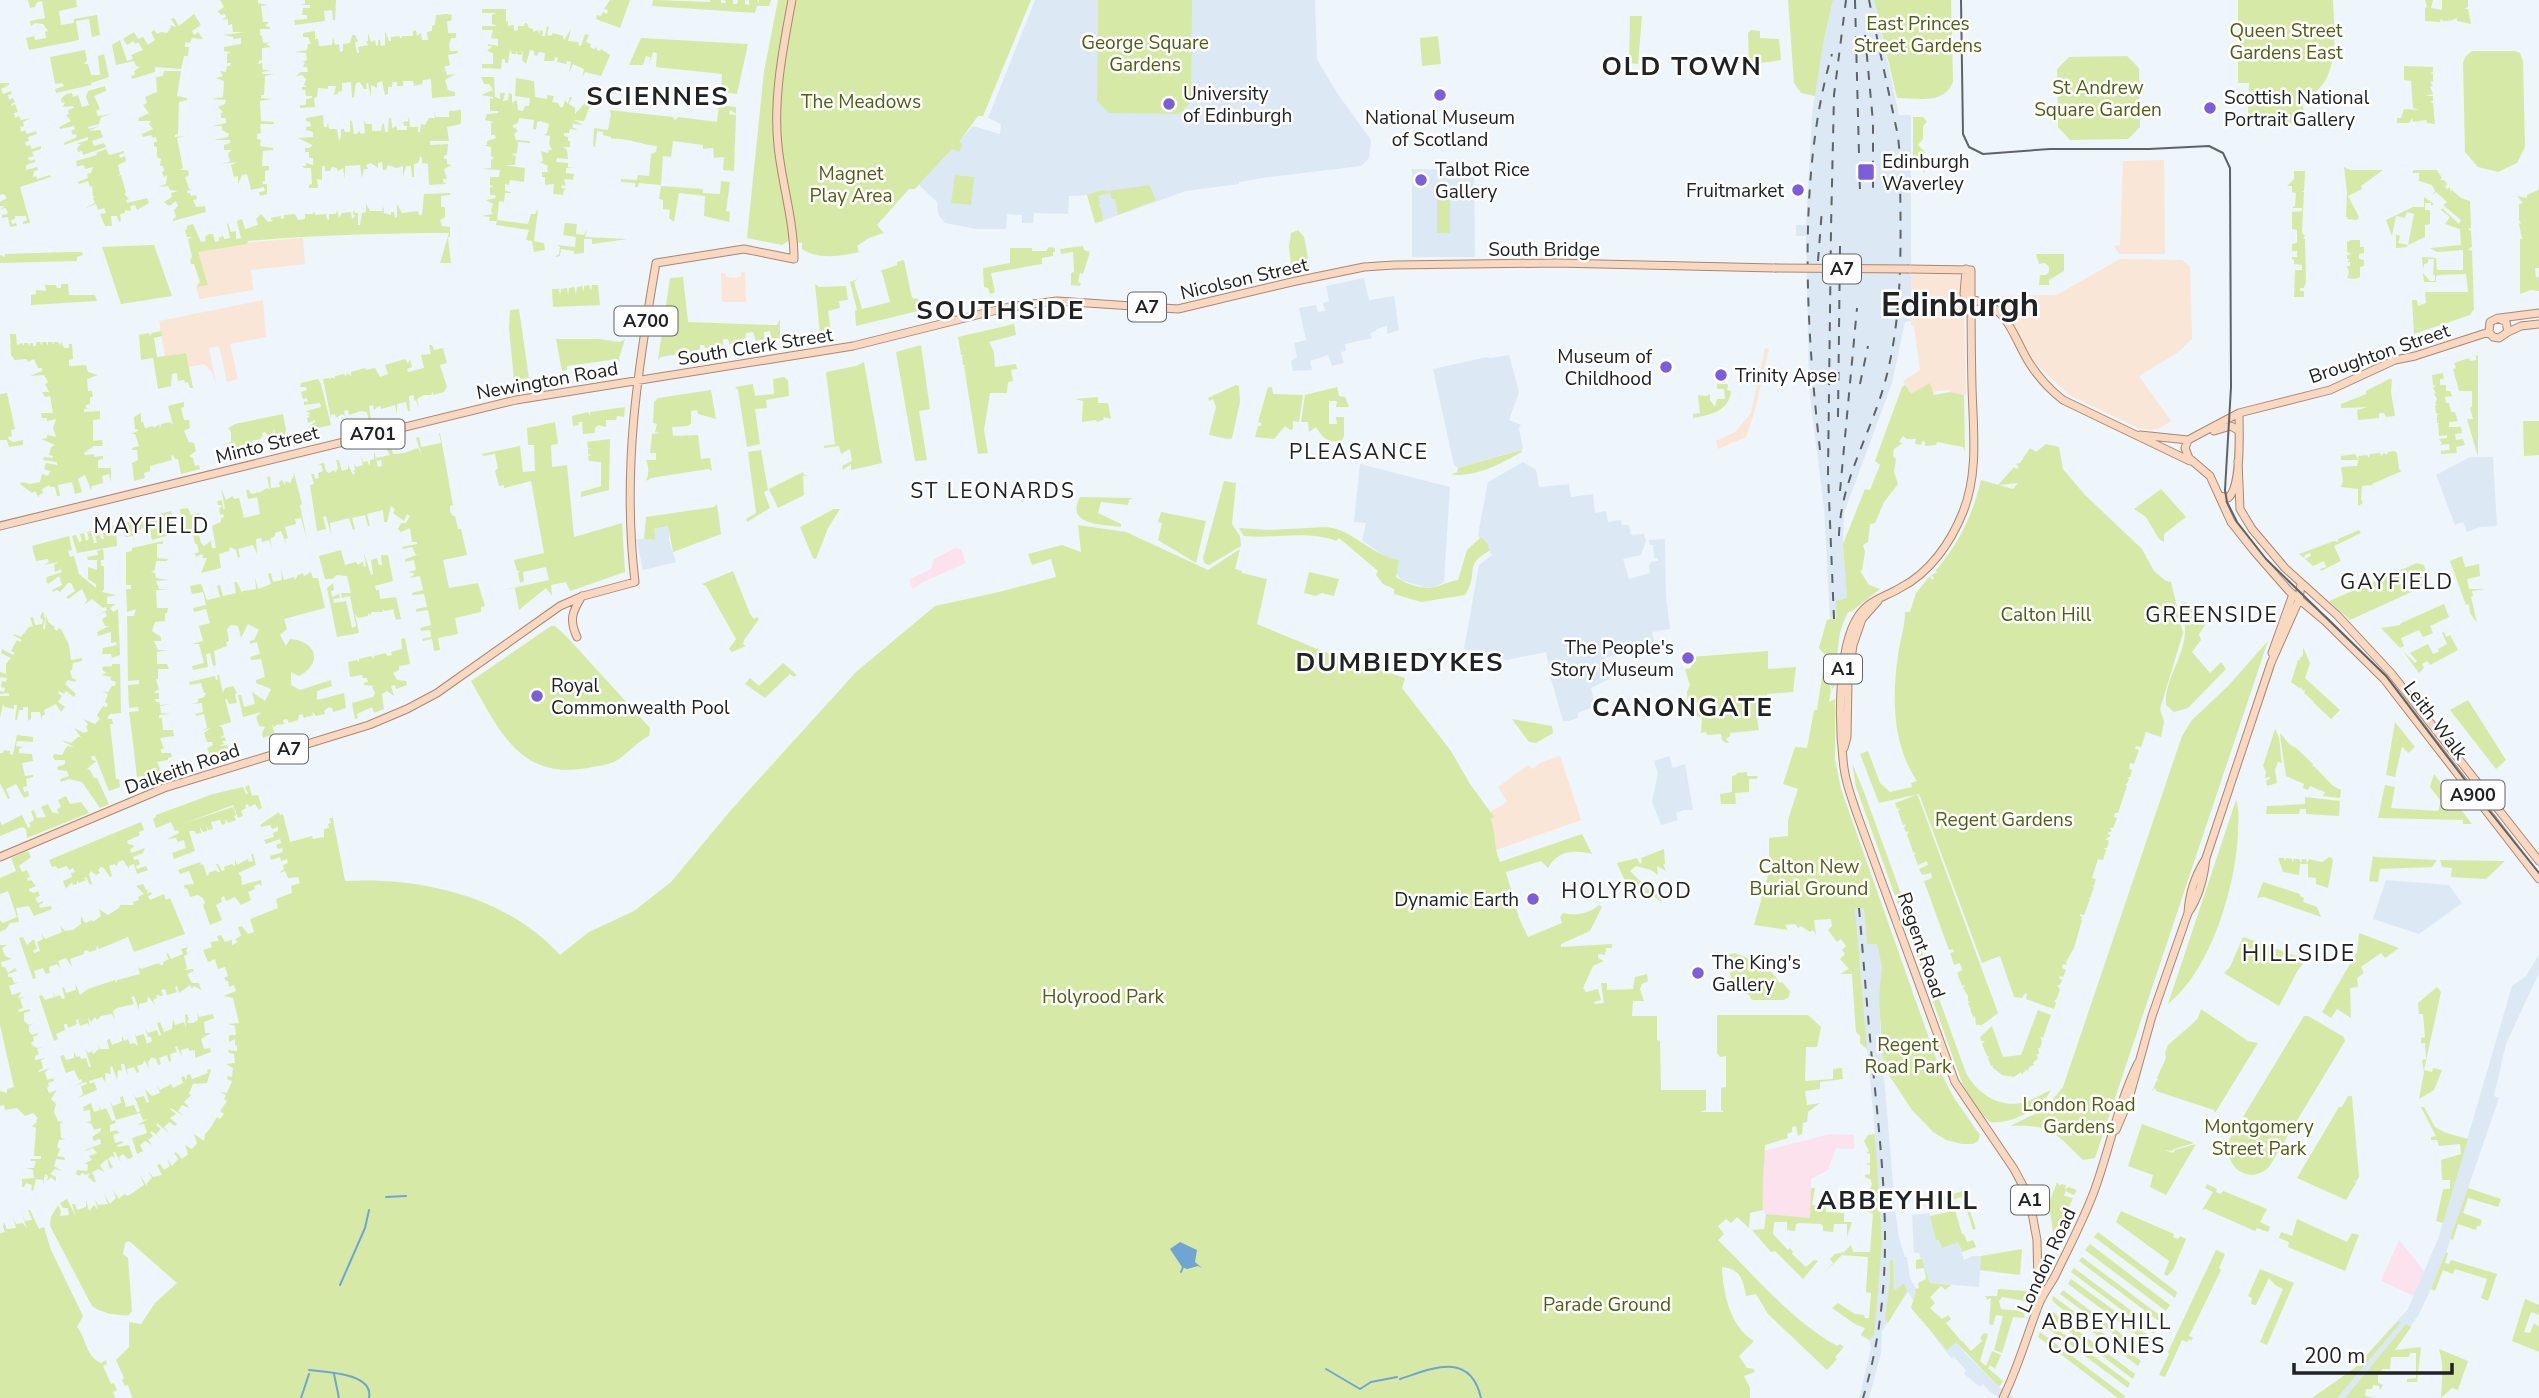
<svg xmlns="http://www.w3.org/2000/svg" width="2539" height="1398" viewBox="0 0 2539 1398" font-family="'Nunito Sans',sans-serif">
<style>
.commercial{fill:#fae6d6}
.industrial{fill:#fbe2ed}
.built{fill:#dce9f5}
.green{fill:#d7e9a7}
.water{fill:#70a5d3}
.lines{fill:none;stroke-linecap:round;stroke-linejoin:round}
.stream{stroke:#70a5d3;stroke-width:2}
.major-casing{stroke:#aa876f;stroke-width:9}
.major{stroke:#f9d8c1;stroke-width:7}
.tram{stroke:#5f6366;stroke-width:2}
.rail{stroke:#5f6366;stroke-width:2;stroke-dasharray:9 9;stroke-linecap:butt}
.major-bridge-casing{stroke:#aa876f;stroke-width:9;stroke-linecap:butt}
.major-bridge{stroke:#f9d8c1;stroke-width:7}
.poi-dot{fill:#7b5ed9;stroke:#fff;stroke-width:2.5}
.labels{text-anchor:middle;stroke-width:5;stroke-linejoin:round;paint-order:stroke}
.shield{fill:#fff;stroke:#636466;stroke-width:2}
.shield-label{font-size:18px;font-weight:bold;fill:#202224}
.park-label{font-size:19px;fill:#505e17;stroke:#fff}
.poi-label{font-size:19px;fill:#202224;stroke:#fff;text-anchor:start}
.street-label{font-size:19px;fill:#202224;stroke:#fff}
.neighbourhood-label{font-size:21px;letter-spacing:2px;fill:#202224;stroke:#fff}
.quarter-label{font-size:23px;letter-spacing:2px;fill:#202224;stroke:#fff}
.district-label{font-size:26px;font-weight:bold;letter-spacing:2px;fill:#202224;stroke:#fff}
.town-label{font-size:33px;font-weight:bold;fill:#202224;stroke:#fff}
</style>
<rect width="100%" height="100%" fill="#eef5fb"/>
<path class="commercial" d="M2164 160 2165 254H2119L2114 246 2120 245 2123 161Z
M303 238 305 264 251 270 253 290 200 299 196 287 208 284 197 252 253 242Z
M2120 259 2182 260 2190 266 2192 339 2177 353 2139 376 2171 421 2160 428 2151 430 2138 428 2071 396 2042 370 2031 357 2009 316 1998 303 1988 299 1999 296 2057 295Z
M741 272H745L746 302H722L721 273H725L726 277 736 278 741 276Z
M1909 274H1960L1961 304 1964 305 1966 395 1950 393V390L1929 392 1911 397 1903 381 1920 370 1914 326 1911 325Z
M263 300 266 337 230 344 238 379 227 382 219 346 209 348 216 385 212 372 204 364 189 367 186 353 165 356 159 321Z
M1765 348 1769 349 1755 410 1746 437 1718 449 1716 441 1735 432 1751 413Z
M1560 756 1581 820 1496 850 1485 820 1493 817 1490 812 1507 802 1498 787 1528 765 1533 769 1540 763Z"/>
<path class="industrial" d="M955 548 961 549 966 563 923 582 913 589 909 580 931 569 934 559Z
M1830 1134 1854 1135V1149L1836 1148 1828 1170 1811 1179V1218L1764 1214 1761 1177 1764 1151Z
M2399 1240 2425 1272 2414 1296 2381 1281Z"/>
<path class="built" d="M1035 0H1315L1317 59 1337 93 1371 140 1369 158 1361 166 1269 177 1239 182V184L1186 191 1096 223 1087 195 1069 196 1068 214 1034 213 1033 223H1022V215L1007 214 1006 229H976L945 223 938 214 937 202 919 185 973 126 1000 134 1001 124 988 118Z
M1833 0H1874L1899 115H1911V321L1905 322 1892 383 1844 513 1843 544 1848 612 1829 658 1819 648 1827 620 1830 619 1824 508 1809 389 1806 236H1796V225H1806L1812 114 1823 44Z
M1412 169 1474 170 1475 257H1412Z
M1364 278 1369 300 1394 296 1399 330 1387 334V326L1376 329V331L1370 333 1372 338 1345 344 1346 351 1341 352 1344 363 1332 366 1328 355 1310 361 1312 370 1293 371 1291 361 1297 357 1294 343 1306 340 1299 308 1316 305 1318 312 1325 311 1323 303 1329 301 1326 286Z
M1509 355 1519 392 1509 420 1521 425 1519 428 1523 449 1458 468 1454 465 1433 369 1487 357 1490 358Z
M2470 457H2493L2497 526 2480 527 2467 532 2463 522 2455 525 2436 475Z
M1523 462 1536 470 1539 487 1569 484 1571 497 1593 494 1595 513 1606 511 1608 522 1621 520 1622 525H1629L1631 535 1644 534 1646 541 1641 555 1623 559 1629 579 1650 573 1649 566 1651 562 1658 561V558H1654L1653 545H1650L1649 540 1665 539 1666 596 1670 629 1652 632 1655 643 1605 658 1609 679 1591 688 1595 706 1578 713V718L1569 721H1563L1551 679 1546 652 1507 660 1464 649 1479 565 1492 555 1478 535 1488 482Z
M1360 464 1450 487 1444 582 1435 587H1424L1401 580 1386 558 1362 540 1366 523 1354 522Z
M669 526V541L676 562 643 570 636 539H656L654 529Z
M1669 756 1673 768 1685 764 1693 810H1683L1676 813 1678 820 1661 825 1652 801 1658 774 1654 761Z
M2386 880 2449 885 2462 903 2419 934 2373 919Z
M1869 895 1882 967 1880 1026 1895 1209 1899 1238 1905 1257H1907L1910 1279 1924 1302 1966 1354 1999 1387 2013 1396 2011 1398H2000L1990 1392 1983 1384 1980 1387 1964 1374 1966 1370 1954 1357 1951 1358 1937 1340 1908 1292 1882 1331 1881 1353 1869 1398H1859L1871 1348 1869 1338 1875 1223 1876 1142 1867 1049 1860 1043V1036L1856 1032 1852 973 1855 908Z
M2539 954V973L2506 1044 2494 1096 2499 1098 2478 1159 2440 1270 2419 1314 2389 1358 2356 1398H2312L2355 1368 2408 1309 2438 1239 2512 986 2526 976Z
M1948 1212 1964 1260 1972 1256H1981L1979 1287 1930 1283 1919 1252 1914 1253 1912 1215 1929 1213 1930 1216Z"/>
<path class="green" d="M28 0H76L77 7 59 11 61 25 74 23V19L97 15 100 35 92 37 89 19 76 21 79 40 29 50 26 38 34 36 35 40 46 38 45 32 48 31 43 24 35 23 31 26 30 21 45 18 42 1 37 2 35 7 30 8Z
M220 0H258V3L268 5 261 6 263 22H269L265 26 270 27V29H260V35L262 36 263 43 271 42 266 44 271 47 262 48V61L259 60 258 64 262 63 263 70H271L262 72V74H275L265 76 264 95H261V98L273 99 260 101 261 121 274 122V124H260L261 133 257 134V139L261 140 260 146 273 148V150L263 151 262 166H269V170L265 171V181L262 182 263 184H267V194L260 196 259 192 265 191 264 187 251 190 247 174 242 175 238 184V176L234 177 231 165 238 162 220 164 230 162 228 153 232 150H224V145L230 143V140H214L228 137 229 134 222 130V126H213L226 123V118H221V113L223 112 218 107 225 104 226 100 212 99 223 97 224 81 216 78 223 76 220 71 226 72 227 66H230L231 63H227V54L231 52 224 51V47L241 44V38L233 39V37L224 35 245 32H233L232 24 228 25V19L222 20 226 17 225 14 221 15 216 9 218 11 224 7Z
M305 0H336L335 20H333L332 10 324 11 325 21 295 25 294 20 307 19V15H302L303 8H310V5H301L305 4Z
M610 0H630L620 28 596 19 597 15 601 16 603 12 607 14 608 10 604 9Z
M653 0 710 2V0H721V3H726L725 0H733V4H737L738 0H745V4L749 5V0H757L759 3V0H771L769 6H757L755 13 652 6Z
M778 0H1031L983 116H978L959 142 963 144 959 152 952 149 915 189H909L877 225 884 233 869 238 857 246 859 252C842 256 818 260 802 249V243L788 241 782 245 747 238 764 71Z
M1098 0H1192L1191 102 1179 114 1109 113 1097 101Z
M1788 0H1833L1823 44 1815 96 1801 93 1794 83Z
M1874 0H1951L1953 82C1944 105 1916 98 1897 98Z
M2238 0H2333C2334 29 2340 69 2317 91L2302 93 2305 126 2298 124 2297 121 2296 123 2253 124V116H2248L2249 83H2238Z
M2425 0H2433L2431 8 2442 10V0H2468V7L2464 9H2468L2471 24 2457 21V18L2450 21V18L2449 21H2443L2441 19 2440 22 2425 21V8L2427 7Z
M482 9H506V21L508 22V26L514 25V31L518 30V26H524L525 23H527L529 28 533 29V32L538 30 539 35 540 30 543 31 542 36H545L547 26 549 27 547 35 551 36 553 33 563 36 564 40 571 29 568 41 579 42 578 45 581 46 585 34 589 35 586 42 591 44 590 47 594 49 596 47 597 50 600 51 601 49 610 55 601 76 585 72 582 78 584 69 573 64 569 73 571 62 567 61 566 64 557 62 558 58 555 57 554 61H544L545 53 539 52 537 56 534 55V51L530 50 526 64 522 60 523 50 521 55 517 54V50L516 54H512L510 49 508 63H505V59H502L501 69 482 68V64H493V53L487 51 492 46H488V44L498 46V39L491 38 493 30H482V26H497L492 24V15L497 13H482Z
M194 14 201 25 192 31 194 35 198 32 203 39 192 38 190 43 185 42V47H189L188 56H184L181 69 155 67V72L132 79 131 76 135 75 134 71 140 67 136 66 134 61 116 65 112 45 120 40 127 61 133 59 131 55 143 50 138 42 135 44 133 41 127 45 123 39 134 32 138 39 143 37 148 45 155 40 151 32 154 30 157 34 161 32 167 33 171 27 170 25 176 27 171 19 174 18 179 26Z
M447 14 452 15 451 21H447L448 33H456V38H451L449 45 450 51H458V53L448 55 450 65 444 67 446 70H442L446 71 447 75 455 74 445 80 448 90 455 92V96L432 98 431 79 423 80 422 84 414 86 413 81H403V86H397V82H393V79L392 87H388V94L385 95 382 81 377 83V88L371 85V97L368 83H366L367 89H364L360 82 356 83 354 97 352 98 351 82 342 83V91L338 92V94L334 95 336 86H328V89L318 88 317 97 314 98 315 107 300 108V105H306V99L312 98V96H306L305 90H302V87H307L304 85 306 79 302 75 296 76 301 72H308L307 67H303L305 62H302L307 60 306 53 295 52 307 50 308 44H311L308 37H303V33L315 31V39H318L319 46 332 45 333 37 335 45 339 44 340 52 343 51V44L350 43 352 35H355L358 41 355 43 357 53H359L358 47 368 45 366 41H368V33L371 42 375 40 376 46 378 45V40H380L381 46 385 45V31L389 41H391V37L399 36 401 39 402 36H413V31L416 30 417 36 421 33 422 40H428L427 32 432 31V26L435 25 436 15Z
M1630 16H1642L1638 64 1629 63Z
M1751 30 1760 31V38L1779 39 1781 60 1749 65 1748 33Z
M1438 36 1441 64 1422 66 1420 38Z
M641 38 748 44 737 94 721 92 722 74 656 67 657 53 653 52 649 65 650 57 646 56 643 65H629Z
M85 50 87 60 84 64H88L91 75H100L98 56 104 54 109 77 91 83V85L56 93 55 89 64 86 62 83 55 84 50 57Z
M2472 51H2515L2520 53 2523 61 2525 147 2517 163 2498 172 2478 167 2465 152 2463 62 2466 56Z
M2127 56 2139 68 2140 127 2128 139 2070 140 2058 127 2057 69 2069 57Z
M2404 66 2433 67V72L2430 73 2433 74V81L2430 82 2433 86 2430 87 2433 94 2425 96H2433V101L2430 102 2433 103 2435 124 2427 123 2426 120 2413 122 2412 118 2409 123H2397V118H2401L2404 109 2420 110 2413 108 2411 81 2404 80Z
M164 71H181L177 96 187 98V100L179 102 178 134 175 135V137L186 136 177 138 183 168 180 170H188L189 175 185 177 189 189H193L187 191V193H190L191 196 196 195 197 199 193 200 196 207 205 206 206 212 173 221V219L176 217 174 210 178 206 176 201 169 206 164 202 172 197 171 193 178 191 170 190 168 186 158 187 166 184 167 175 164 177 162 172 164 171 163 166H160L161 159 157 157V147L154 146V142H157L156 137 153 138 151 135 143 137 142 134 153 129 149 124 151 121H138L139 118 149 113 143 105 147 103 145 97 157 92 156 77 163 76Z
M481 77H494L495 97 500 99V93H505L503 101 508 100 509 93 512 94V103L517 100 518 110 523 111 525 106H529L530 98 515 96 516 78 534 81 535 97 547 99V95L554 96 552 102 558 103 560 107H563L565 100 568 104 570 97H572L569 104 575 108V114L584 104 590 106 584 121 574 120 583 125 573 124 572 127 578 130 570 129 569 133H564V136L568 137V141H570V147H563L567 150 568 159 557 158 556 162 568 163V167H575L566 168V173L574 174 573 180 564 179 566 186 562 185 561 188 567 189 564 190 563 195 553 194 554 184 545 185V177H542V172H548L547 167 549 166 539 162 543 161 541 151 548 153 549 150H552L549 144 550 136 544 135 547 133 549 124 540 121 537 122 536 130 533 129 534 120 519 118 518 123 513 125V128L518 127 515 128 518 131 514 134 516 140 530 141V143L518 142 517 153 511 154 516 156 515 165H504L525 168 524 182 510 180 509 185 505 184V191L511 192V193H505L504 202 499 201 497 220 528 224 531 214H535L538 209 534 241 544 243 545 250 534 252 532 241 526 240 529 230 496 225 497 221H489L490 217 481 216 493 214 491 211 493 204 486 200 496 198 495 195H490V187H494L490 185V177H499L500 170 482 169 491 168V160L494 158 491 156V147L483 145H487V141L496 138 495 135H491V123L494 122 485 120 487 114 498 113V111H490V98L493 99V97L481 95 493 90 489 84H484Z
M0 83H9V85L1 89 3 94 11 91 12 94 8 95 9 100 13 98 15 102 11 104 12 106 15 104 18 112 14 113 15 118 19 116 21 120 31 118 23 122 24 126 20 127 21 132 25 130 27 134 36 131 37 134 28 137 29 141 25 142 26 146 30 145 32 149 41 146V149L32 152 34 156 27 158 31 161 35 159V162L26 165V170L37 167 38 170 34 171 33 177 36 176 37 179 50 175 51 177 20 187 30 223 23 224V222L27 220 26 216H15V219L11 220 12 224 16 223 17 226 10 227 8 217 2 218V215L8 214 6 208 0 209 5 206H0V202L7 198 4 194 0 195Z
M105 86 106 91 94 96 100 109 96 111 98 116 112 114 101 117 99 124 88 127 89 129 99 126 89 131 100 130 103 137 92 141 94 146 104 143 106 147 83 155 82 151 78 152 77 148 81 144H76L88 140V137L64 145V143L77 137 76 134 73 135 71 131 75 129 74 126 60 129 59 127 71 121 66 115 69 114 68 110 74 108 73 106 63 107 65 102 62 103 61 99 66 94 72 93 73 97 78 95 82 107 89 105 86 97 88 91Z
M719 105 736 107V114L730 110 729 114 736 115 734 171 723 170 724 157 714 158 713 148 703 149V145L673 141 671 157 663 156 661 185 639 183 638 187H635V183L621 182V179L637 180 638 175 649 176 651 154 656 152 657 146C639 144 625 137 611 139V137L603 135V132L597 131 595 147 593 146 594 128 608 130 611 114 609 110 673 117 675 120 678 117 717 122Z
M461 110V124L447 127 449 141H430V145L448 144 447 155 444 156V159H447V164L452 165 444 169 447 179H443V182L447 184 429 185 428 164 422 163V157H420L418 163 414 164V177H412L411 166H406L403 177V166L396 168 388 165 386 170H383L382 162 378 163V168L371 163 366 165 368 169H364L362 178 360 165 345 166V179L343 168 338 171 337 168 332 167 330 171H325V166H322V180L317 179 318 188H309V185L312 184 311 168H304L302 166H306V163L313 165V158H309V152H305V148H310L312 145 298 138 313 137V132L306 130V127L311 126 310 122 306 121V118L323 115 324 127H327L328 122 329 129H337L339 141 341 137V129H344L345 132H350V120L352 121 354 134H357L359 131 361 134 365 133 364 120 366 124H372V131H381L382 125 384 123 385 132H388L389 118H391L392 128 397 126V130H407V126H404L403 122 408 121 409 116 410 127H418V132H420L421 124 425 125 429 118H435L434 111 436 117H449V111Z
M1913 117H1923L1927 122 1923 126V139L1918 145 1925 152V173L1913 161Z
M106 149 109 155 124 151V153L119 155 120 158 125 156 126 161 118 165 120 174 117 176 121 175 126 193 124 194 129 199 126 200 127 203 147 198 149 203 137 210 135 205 130 206 131 211 125 210V213L120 214 121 221 119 222 117 216H111L112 226H105L100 214 106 213 104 208 98 210 96 204 86 208 95 203 93 198 95 197 93 196 92 186 90 187 88 181 79 184 78 182 88 178 87 174 91 173 93 167 85 169 84 165 74 167 77 166 76 161 97 155 96 153Z
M2344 167 2350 170H2383L2361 186 2362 189 2348 196 2359 217 2357 220 2347 219 2348 217H2346L2347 192Z
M2413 170H2437L2442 178 2440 180H2444L2447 184 2445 187 2447 189 2450 187V191L2452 190 2461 198 2470 201 2471 228 2468 229 2471 231 2472 247 2468 249 2472 251 2474 309 2470 315 2414 334 2412 300H2417L2418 306 2426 303 2425 292H2468L2466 274 2439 275 2436 276V282H2424L2423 273 2430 281H2435V275H2433L2434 259H2428V263L2424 264 2423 269 2422 257 2436 258 2437 270H2463V250L2437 252 2430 248 2461 245 2460 229 2445 224 2450 217 2441 210 2442 208 2459 224 2461 220 2443 205 2447 202 2436 192 2432 195 2435 191 2432 185 2419 181V173H2413Z
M2294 171H2305L2304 191H2302L2304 192 2302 233 2305 236 2303 239H2305L2306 282 2304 288H2300V291H2304V297H2294L2295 270H2302V265L2294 264V260L2292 259V257H2297V251H2292V244L2297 243V230L2292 229V212L2302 211V208H2292L2295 206 2296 193 2292 192V186H2287L2294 179Z
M955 175 974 177 971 205 951 203Z
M721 181 730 182 726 211 730 212 729 222 704 216 705 196 679 193 674 222 669 218 670 210 663 209V200L659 199 661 186 703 189V193L720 194Z
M1149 185 1156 200 1118 215 1115 199H1112L1110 193 1098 196 1100 203 1098 206 1101 208 1103 221 1095 223 1087 195 1103 190 1108 191Z
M2539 186V268H2535L2536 278 2539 276V291L2531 290 2520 294V239H2522L2519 224 2521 223 2519 220V204L2523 203 2517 196 2527 198V195L2538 190Z
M450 193V195L441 196V207H445V217L440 220 442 226 450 227V236L448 238 451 263H440L449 233C381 233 316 235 248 241L247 244 198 252 208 285 196 287 200 282 194 264H191L190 260 192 257 188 239 192 237H187L185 230 187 229V226L193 224 201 242 206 241 205 237 209 234H213L215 242 219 241V236L220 238 223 235 224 239 230 238 227 224 228 223 231 232 236 231V239L241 238 237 221 242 219 245 229 258 225 256 219 261 214 268 222 273 221 270 218 281 216V219L284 218V215L295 214 298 220 305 219V214H313L314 211 315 215 326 214 327 219 329 220V214H336L337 210 339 218 342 213 351 212 352 219 355 216 353 214 354 209 355 213H358V225H360L362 213 366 212V204L370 211H382L383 206 384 213 391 215V212H394L395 218 397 217V204L402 213 418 211 419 215H422L424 194Z
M1450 196V233H1437V197Z
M2424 197 2434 204 2431 206V203H2425V210H2430V224L2425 225V237L2408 245 2407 247 2396 248V235L2400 236 2398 243 2408 245 2414 214 2407 212 2405 218 2396 216 2392 236 2386 220 2413 207H2424Z
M565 223 577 224 576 234 584 235 587 229 585 237 628 239 592 244V239H584V253L574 254V251L561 249 560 256 555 257 559 254 560 247 557 245 575 247 576 237 563 235Z
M1298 230 1304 237 1310 269 1292 274 1289 247 1291 233Z
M2351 240H2360V247H2364V253L2359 254V259L2364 260V266L2360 267V277L2355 279 2347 278 2349 273 2347 266H2350V262H2347L2350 259H2347V255L2352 254 2347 252V242Z
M151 245H154L172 296 121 304 102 247Z
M1083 246 1084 250 1090 252 1083 274 1080 273 1078 282 1081 283 1080 286 1071 285V273L1074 272 1073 252 1061 254 1060 249Z
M1049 247 1055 248V252H1053V256L1042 258V264L991 273 995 292 990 294 988 288 984 287 983 268 1010 263V248H1032V251H1046Z
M68 252H82L83 255 77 257V261L0 263V255L5 257V254Z
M2036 254H2064V271L2049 280V285H2039L2040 275H2046L2049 272V267L2045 263 2039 264Z
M904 260 912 298 924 300 926 309 856 326 855 311 857 310 850 282 858 279 854 282 862 309 890 302 882 272 880 271 897 265V262Z
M683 277 688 322 774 325H777L780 319V338H771L770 331 764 332V339L756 341 753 332 746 333 745 342 729 344 728 339H723V345L705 348 704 345H700V349L695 351 661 357 658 360 670 278Z
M61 284H68L69 295H95L97 301 31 305V295L36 294V290L46 291 45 285H56L57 288H61Z
M815 284 819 287 846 286 848 300 839 301 840 308 828 311 831 331 820 334Z
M589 285 591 291 592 285H598L600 305 553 307 552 289H559L560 296 561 289 567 288 568 295 569 288 574 287 576 294 577 287 582 286 584 292V286Z
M519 309 529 378 514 380 509 328 510 310Z
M1014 324 1016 335 989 342 994 352 995 367 1016 364 1017 369 1011 370 1013 381 1008 382 1007 393H990L984 430 988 453 978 454 964 366 967 365H963L962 356 965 355H961L958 337Z
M161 331 162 336 154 338 157 357 186 353 193 388H190L188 382 185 383 184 380 178 381 177 373 172 374 171 386 158 389 153 358 141 360 139 335 149 333 150 336 152 333Z
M10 334H16L17 345 22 343 24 346V343H28L30 346V343H33V346H36V342H40L42 346V342H46L48 346V342H52L54 345V342H58L60 345 61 342 64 348H69V344H72L73 359 69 360V366L86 365 88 372 98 375 87 379 88 391H92L93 397H90V404L86 405V408L90 409H84V412L100 411V419L93 420V441L102 440 103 446H94L84 453 85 455 94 454V457L103 456V459L98 460V468H111V482L109 474 102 476 103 483 92 486 91 490 85 475 78 479 82 492 75 494 72 482 58 485 60 496H57L55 487H50L49 485 42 489 43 493 39 495V498L35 491 32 493 20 484 22 482 30 484 40 482 42 474 48 476 50 472H52L44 469 46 463 57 465V462L43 460 44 457 53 458V456L49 455 51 447 55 445 41 439 47 438V435L56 437 53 428 56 419 47 421V418H42L41 413H53L50 396 45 397 42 392H49L45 384 48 382 44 375 30 376 42 371V368H38L34 359 28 362 26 359 15 360 11 355Z
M556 339H598L620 342 625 339 619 358 620 362 617 359 567 366V370L562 371Z
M429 345H432L434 350 443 348 447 363 440 365 447 387 444 392 447 402 444 392 433 395V392L431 395H424L417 399 419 409 416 400 414 401V395L409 396 410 411H408L406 402 397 404V414L395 405 381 409V406L377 407 374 410 373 405 369 406 371 420 369 421 367 412 361 411 349 415 348 410 344 411 345 416 342 414 336 418 335 414 331 415V419L323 379 329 378 331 380V377L335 379V376L344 374 346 377 347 373 351 376V372L365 368 366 370 375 368 380 377 388 374 385 365 405 359 408 364 410 359 412 367 407 369 408 372 424 368 421 355 431 354Z
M921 345 930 409 919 411 927 460 915 461 896 352Z
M2476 355 2478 356V457L2467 419H2473L2470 408 2472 406V391H2459L2453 369 2456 368 2454 363 2469 358 2470 361 2476 360Z
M864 362 882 463 851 470V464L843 470 842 466 852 461 850 449 841 454 839 446 824 448V446L835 444 826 372 856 366Z
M2443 373 2444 379H2440V385H2446V391H2450L2452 396 2445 397 2446 403H2449L2451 412H2455L2458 421 2449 422V427H2461L2462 433 2455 434 2456 440 2463 439 2465 445 2456 447 2457 453 2441 454V451L2450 450 2449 444 2440 445 2442 443 2439 439 2447 438V435L2439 436 2438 424 2440 423H2437V415L2439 414 2436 413 2435 405 2438 404H2435L2437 399 2434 394 2436 393 2433 388 2436 386 2433 385 2432 375Z
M784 377 788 380 789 396 766 400 767 408 755 409 760 444 747 447 738 390 735 387 753 384 755 396 774 394 773 379Z
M318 379 321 384 331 425 310 430 309 426 315 422V420L308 423 307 418 310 416 306 415 311 414 306 411 321 407 320 403 304 405V402L308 401 307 398 303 399 301 392 307 390 306 387H300L301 383Z
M2389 379H2392L2391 392 2395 416 2386 417 2384 413H2379V418L2358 420 2357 410 2368 407 2341 408V404L2366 394V391Z
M1930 383 1934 395 1950 392 1964 395 1965 452 1963 447 1937 442 1936 445 1925 446V442L1922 441 1921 445 1915 444 1916 439H1907L1903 436 1899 442 1903 443 1894 449 1893 456 1896 459 1894 472 1898 484 1884 502 1875 523 1870 524 1868 542 1863 545 1865 552 1862 570 1860 571 1869 585 1880 589 1852 611 1848 612C1836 632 1837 663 1836 685L1832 689 1826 656 1819 648 1827 620 1837 618 1836 601 1847 598 1843 544 1865 489 1870 490 1880 465 1875 461 1902 387 1905 385 1911 394Z
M1717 384H1728L1727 390 1731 391C1729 411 1711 415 1693 418V414L1700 413 1698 395 1706 396 1710 394V400L1715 407 1717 399H1725L1724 389H1717Z
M1236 385 1239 386 1240 402 1232 438 1228 439 1209 435 1216 407 1213 399 1209 401 1208 398Z
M1268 387H1272L1273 394 1303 395 1299 422 1293 421V429L1290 430 1285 426 1274 439 1255 437 1258 426H1261V423L1258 422Z
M1337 387 1339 396 1345 397 1349 407H1336L1337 401H1329V424H1337L1336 417H1344V436L1341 442C1327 441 1324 440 1316 427L1309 432 1308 422H1301L1305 395Z
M711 390 716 419 698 414 697 410 691 411V424L687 426 672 427 673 436 698 435 701 459 710 458 712 471 708 469 651 478 646 481C649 475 649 466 646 460H656V453H650L652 434 660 433 655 432 657 424 653 423 654 402 658 398Z
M7 393 15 429 11 430 12 436 8 437 9 440 13 442 23 440V445L9 447 7 440H0V394Z
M1098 397V403H1108L1111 419 1104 417 1103 420 1097 422 1096 420 1082 422 1083 401 1075 399Z
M184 402V407L181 408 184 420H189L190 428 184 431 189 442 194 443 196 451 189 456 193 458 195 466 199 465 200 469 181 474 178 459H175L173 455 171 456 172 460 150 466V471L144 473 145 478 134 481 132 463 138 460 137 450H132V448L139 446 135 434H131L139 430 135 429 134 417 141 413V422H143L145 428 153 426 154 428 159 424 160 429 161 424 170 422 173 425 168 406Z
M625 407 624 417 617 416 616 420H606V427L598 425 595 428V433L583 434 582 422H578L579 425 573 426 572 416 588 412 590 416V412Z
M283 414 286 430 285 434 276 435 273 428 274 435 269 434 270 446 266 432 262 433 263 438 261 436V439L252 441 255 455 238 460 232 444 235 442 221 445 231 442V432L228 428 235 424Z
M2523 421H2539V455L2524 456Z
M555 422 558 444 551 445 552 467 567 465 574 537 622 523 625 572 570 591 566 582 551 585 552 596 546 588 519 610 515 588 504 590 549 580 546 567 523 572 524 581 520 583 518 573 520 571H517L514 560 544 553 531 481 504 488V485L499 486 495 471 498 468 495 454 483 456 482 454 520 446 523 472 535 471 534 445H528L527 428Z
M439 433H440L453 505 450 506V512L453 516H455L458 529H461L467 555 443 560 449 588 478 583 485 606 481 607V612L455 618 458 634 438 638 440 650 434 651 432 639 423 641 422 639 431 637 430 630 421 631 420 628 431 625 428 610 416 612V609L427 607 424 594 412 595V593L423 590 420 576 409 578 414 575 413 573 408 572 416 570 414 560 405 562V559L420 554 416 555 412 547 403 549 402 547 417 544V542H412L410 528 401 532 398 529 401 523H406L410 516 407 514 404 521 393 513 395 509 391 506 387 522H384L383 510 367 514 370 526H368L365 515 352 518 355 529 353 530 349 518 330 523 331 535 326 516 323 517 326 529 317 531 310 485 314 484 311 474H314L315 479 319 478 318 473 323 471 321 465 318 464 324 463 326 471 329 473 334 470 335 473 338 468 336 460H339L342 471 348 469V464L353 475 355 473 353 471 355 470 354 463 356 467 363 465 360 454 363 462 367 461 370 466V460L374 459V451L378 467 382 466 381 460 377 461 376 458 390 455 386 448 391 447 393 454 404 453 418 448 422 456 416 438 419 437 421 447 441 443Z
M610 439 609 490 581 497V492L601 486V462L589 461 588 456 592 455 588 454V449L591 448H588L587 442Z
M2046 444 2059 447 2063 469 2085 495 2142 549 2154 571 2166 581 2171 582 2183 633 2160 709 2164 722 2161 737 2146 732 2141 747 2136 746 2135 749 2139 750 2134 764 2130 763 2129 769 2132 770 2130 777H2127L2129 779 2127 784H2125L2127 786 2118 813H2115L2114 817 2117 818 2113 828H2110L2112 831 2107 833 2111 836 2105 839 2109 841 2107 848H2104L2106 850 2103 860 2098 859 2092 878 2096 879 2094 886 2091 885 2094 887 2090 898H2087L2090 899 2084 915 2080 914V916L2083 918 2080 919 2082 920 2074 948 2066 962 2067 965 2063 964 2062 968 2066 970 2063 977 2060 976 2059 978 2062 980 2060 985H2057L2060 990 2056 1000H2054L2056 1003 2054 1009 2026 999 2027 994 2025 993 2022 998 2014 997 2000 956 1982 963 1919 794 1879 803 1860 754 1868 751 1880 783 1890 792 1912 787 1911 783 1917 781C1892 744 1892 697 1898 655 1900 641 1905 626 1905 612H1910L1916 593 1930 576 1932 580 1934 578 1931 575 1938 572 1935 571C1959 544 1973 514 1981 480L2013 489 2018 483 1998 485 2014 467 2017 469 2019 467 2016 464 2020 463 2030 448 2036 452Z
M761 450 768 490 764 492 770 508 747 522 746 519 756 513 748 452Z
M1521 450 1522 452C1498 465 1479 476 1451 475L1457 472 1458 468Z
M2394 451 2397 453 2399 469 2402 471 2372 484 2376 493 2372 485 2362 486 2361 499 2363 503 2358 506V489L2341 487 2343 481 2341 467 2357 466 2358 460H2341V456L2355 454 2359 461 2358 456 2367 455 2369 458 2370 454 2380 453 2381 456 2384 453 2387 455 2388 452Z
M803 472 804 475H809L803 476 804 495 778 508 769 489Z
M293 473H294L302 504 300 505 307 540 301 518 295 519 296 524 285 527 288 538 285 539 287 546 281 531 275 533V536L270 539 272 549 269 540 262 542 261 538 256 539 257 554 253 545 238 549 240 557 238 558 236 550 230 547 229 551 219 554 221 568 201 573 207 558H203L202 554 196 557 195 554H193L199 552 197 544H195L193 535 188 536 187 531 182 532 179 522 181 521 180 509 188 508 191 515 199 513 204 523 201 521 195 522 193 526 194 532H202L203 534 199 535 201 543 204 546 211 541 212 548H216L212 526 221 522V518L224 517 223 514 220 515 219 508 222 507 221 505H218L217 501 222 500 223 509H225L221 488 226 500 233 496 234 499 239 498 244 518 260 514 257 497 248 499 246 490H249L251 494 257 493 256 491 259 493 267 488 270 490 267 477 270 476 271 488 280 487 279 482 282 480 285 485V481L290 483 294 475Z
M1224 481 1236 483 1232 524 1240 536 1241 546 1209 565 1204 563 1203 558Z
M2161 489 2186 517 2164 534V542L2159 539 2146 517 2134 509Z
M1080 497 1133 498 1129 500 1128 505 1101 502 1098 513 1121 524V527C1102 524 1065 526 1080 497Z
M717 504 721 534 673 552 668 526 654 529 656 539H644L646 517 714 507Z
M834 509H840L828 528 816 559 813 558 800 527Z
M171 511 175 530 169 531 170 535 152 540 150 530 144 531 143 528 132 534H133L135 545 133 536 125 537 124 523Z
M1161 512 1206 521 1196 563 1158 540 1162 523 1158 522Z
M116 525 117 546 77 553 72 536 76 535 79 542 82 541 80 534 84 533 86 541 89 539 87 532 91 531 94 543H97L94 530 99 529 101 539H104L102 529 104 528 106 533 109 532 108 527Z
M1078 525 1126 532 1208 570 1240 549 1235 569 1242 571V573L1267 579 1257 624 1322 651 1405 678 1402 688 1451 751 1470 784 1494 817 1490 819C1496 829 1493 847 1500 862L1582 834 1592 854C1574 850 1558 850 1548 868L1541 861 1506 872 1519 918 1528 937 1562 923 1560 917 1563 913C1576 916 1588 914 1599 905L1602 907 1590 931 1561 944V947L1612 944V948H1606L1605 955 1598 954V958L1604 961 1593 966 1583 988 1586 992 1598 989 1601 1000 1594 1002 1595 1004 1604 1003 1601 983H1607V990L1633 989 1635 977 1647 974 1648 981 1642 984 1640 989 1644 1001H1633L1632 1016H1657V1040L1660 1041 1661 1090H1706V1110L1700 1112H1724L1721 1110V1088L1726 1087V1056L1720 1057 1717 1053V1015H1808L1821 1027 1817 1047H1806L1805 1081 1833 1079V1069L1842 1068 1843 1079 1820 1082V1089L1805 1091 1807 1105 1820 1103 1808 1112 1807 1122 1803 1123 1802 1134 1798 1136 1796 1126 1792 1127V1132L1787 1134 1788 1138 1765 1145C1764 1169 1762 1187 1763 1210L1750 1213 1749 1228 1737 1217 1731 1223 1726 1219 1718 1226 1724 1234 1718 1240C1756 1277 1791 1320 1837 1346L1840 1344 1844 1347 1835 1357 1837 1359 1827 1370 1768 1314 1756 1294 1746 1296C1743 1280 1741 1269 1722 1267 1723 1293 1730 1327 1754 1341L1739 1356 1747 1368 1754 1369 1755 1372 1744 1376 1750 1388V1398H132L128 1385 125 1386 122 1380 124 1378 116 1360 129 1347V1322L141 1324 155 1303 177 1283 129 1241 125 1243 123 1254 128 1258 132 1311 129 1315C118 1316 101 1313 92 1306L50 1226 51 1217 58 1205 61 1211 60 1216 69 1215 68 1208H63L60 1203 67 1199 76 1217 72 1204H75L77 1210 86 1207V1200L89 1211 94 1205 98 1210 95 1199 98 1205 108 1204 104 1194 110 1204 116 1198 113 1190 119 1199 124 1194 128 1196 144 1185 140 1175 147 1186V1183L152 1178 148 1171 153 1177 162 1175 157 1165 160 1164 164 1170 170 1166 167 1159 172 1166 178 1159 174 1153 176 1152 182 1159 188 1154 185 1145 192 1149 197 1143 194 1134 204 1141 205 1134 209 1130 217 1117 220 1119 224 1114 220 1111 227 1101 224 1099 226 1095 219 1092 227 1093 232 1081 227 1079 228 1076 232 1077 233 1068 226 1064 235 1063 234 1054 229 1053 228 1050 237 1051V1046L235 1045V1039L229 1042V1035H236L235 1026 228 1024 239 1023 233 998 223 996 236 991 234 985 229 987 228 981H226L224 978 228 976 225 967 218 969 215 959 208 962 203 950 212 947 210 942 219 941 217 936 221 935 225 942 232 940V945L238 942 235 939 241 936 238 927 242 926 248 934 254 932 250 919 278 908 276 899 292 893 291 886 300 883 298 877 288 878 285 871 279 873 284 869 283 865 288 863 287 859 281 861 280 857 271 860 270 856 283 852 282 848 278 849 276 845 281 843 280 839 266 844 264 840 274 837 273 833 278 831V827L272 829 270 825 261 827 260 825 279 812 280 815 283 814 290 842 312 836 313 839 324 837V829L329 828 328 824 331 823 329 818H332V814L345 881C421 877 506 896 560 955L589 932 634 911 671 882 731 810 856 672 935 606 999 592 1056 577 1051 559 1032 565 1028 554 1062 545 1081 552Z
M1326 527C1355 530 1371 556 1399 560L1396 577C1405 584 1424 590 1435 587 1443 585 1449 581 1458 580L1467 550 1481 537 1488 544 1489 551C1462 566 1480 572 1465 595L1421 602 1394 594V589L1383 584 1376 575 1378 571 1339 538 1336 541C1307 530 1275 539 1244 536L1239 528 1268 530Z
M2359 530 2361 533 2334 546 2341 561 2321 571 2320 569 2326 567 2324 561 2313 566 2305 559 2311 556 2310 553 2305 555 2304 558 2299 554 2334 541 2338 542V539Z
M69 536 72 550 68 551 70 557 74 556 79 574 96 588V584L88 579V567L97 570V560H88L87 557 98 555 97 551 103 549 104 560H101V566H104V589L102 592 116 595 107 597V604H116L110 608 113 612 118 609 120 655 112 658 111 654H102L103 648 117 645 116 642 111 643V632L98 636 97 632 109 626H105L102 619 107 616 105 612 96 616 107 610 106 607 103 608 92 599 84 605 87 600 82 589 68 599 66 597 75 591 71 583H68L60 592 57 590 53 592 52 590 62 585 59 576 48 584 46 581 47 577 62 572 61 569 55 572 54 565 58 562 44 565 49 562 48 559 36 561 32 546Z
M163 541V544H157V558L168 559 167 561H156L155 570 151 572 155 573 156 578 168 580 156 581 159 589 168 590H156L157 608H168L167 613H165V621L155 622 152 631 161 637V641H154L158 650H167L157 652V664H167L169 669H158V679H156L159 690 155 691V693H159V699H155L156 702H159L160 705 171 704 160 706 161 713 171 714 159 715V718H162L163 730H173L174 736 160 738 164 749H161V753H171L172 757 168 758V760L157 762 161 771 168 770 169 777 146 784 144 781 142 785 137 781 143 780V776L137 777 130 718 129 712 139 711 138 707 129 708 128 685 139 684V680L128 681 127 616H134L136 609 127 612 126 589H131V585H126V552L132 551V548Z
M341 550 345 565 356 562 358 565 363 561 364 567 366 566 364 553 371 575 373 574 371 560 377 558 379 565H382L381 555H388L393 581 375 586 376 590H379L380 599 396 597 401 619 396 620 393 609 385 611 382 609 383 612H372L370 615 368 613V616L358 618 355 614 359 633 337 637 327 588 333 583 334 590 331 591 332 597 339 594 340 598 333 599 334 603 346 601 352 628 356 626 350 596 342 598 341 593H351L347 576 337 575 332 579H325L319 556Z
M2462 556 2465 567 2479 564 2480 576 2467 579 2469 589H2485L2472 591 2473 596 2471 597 2477 623 2470 613 2469 604 2466 605 2450 561Z
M2417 563 2424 565 2429 584 2350 620 2329 601Z
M281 570 284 580 294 577 295 580 298 575 303 573 304 576 311 572 313 578H318L325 608 284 619 287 629 280 635 286 646 290 639C317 641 323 663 299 676L291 672V685L300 690 331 680 332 686 317 691V700L344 693 346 708 333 712 332 708 329 707 324 711 325 714 316 716 312 711 313 715 308 717 307 715V717L304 718 302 714 299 715 298 720 289 723 287 719 283 720 284 724 276 725 275 727 272 725 275 734 263 738 262 733 265 727 259 726 256 717 261 712 243 717 238 695H241L244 707 255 704 252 692 265 701 271 689 256 683V680L265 677 261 659 251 660 250 657 260 654 257 642 250 644V641L254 640 259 630 248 624 241 638 238 626 231 625 227 629 229 641 226 642 227 646 214 651 216 665 213 666 210 653 206 654 208 667 193 670 192 666 204 663 199 644H192L203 641 199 626 210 623 206 609 194 612 193 608 206 605 203 592 192 594 190 586 201 584 207 600 220 597 217 586 220 585 223 596 236 593 234 582H237L242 593 243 591 256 589 255 577 258 589 271 584 268 574 271 573 273 582 282 580Z
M733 571 750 614 754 619 757 617 759 619 744 640 743 644 746 646 732 652 729 649 736 639 706 586 702 584Z
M1309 572 1339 579 1334 596 1322 593 1316 596 1304 593Z
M2186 602 2206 624 2199 634 2201 640 2192 652 2210 673 2221 662 2226 669 2188 708 2174 712 2166 705C2164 680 2184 658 2185 632 2186 623 2181 613 2178 605Z
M2444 604 2449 617 2430 626 2433 633 2423 637 2419 630 2401 638 2404 646 2400 648 2381 628 2400 625 2401 623Z
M43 611 45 619 43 628 45 630 46 615 48 622 55 627 54 629 57 631 59 628 61 629 69 645 71 660 82 658V661L73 663 72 670 70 671 72 678 77 680 74 682 68 680 65 684 76 694 74 697 66 691 64 694 59 691 58 693 62 696 58 702 65 707 61 712 56 704 44 710 45 714 42 716V721L40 712H31V719L28 721V707H23V710H19L17 720H15L17 705H14V709L5 707 3 704 0 718V696H9V693L0 694V691L4 692 5 688 1 687 2 681 6 682 7 678 0 677V672L6 674V664L11 658 1 653 2 649 13 655 15 653 11 651 17 640 20 642 22 640 13 635 14 634 21 637 29 627 33 626 30 618 33 617 35 625 42 624 43 620 40 617Z
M551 626H555L567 637 650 728 649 736C637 742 629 752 619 759 611 765 597 766 587 768 520 780 499 730 471 681Z
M2444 632 2446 637 2450 635 2458 650 2430 665 2425 658 2427 661 2422 664 2424 668 2419 673 2403 651 2415 663 2417 661 2410 653 2428 644 2433 654 2439 652 2438 649 2447 644 2442 633Z
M405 638 410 664 399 666V670L393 673 397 680 406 681 407 685 396 689 395 685 391 686 394 696 387 691 382 694 384 709 374 713 372 707 357 714 358 718 355 719 352 703 373 697 375 693 372 687 375 686 364 685V683L368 682 367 678H363L362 675 350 677 348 662 357 660 359 662V659L371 656 374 659V656L386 653 387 656 392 655 391 652 402 649 401 639Z
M2268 641 2095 1158 2083 1160C2055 1133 2052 1124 2010 1126L2045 1109 2063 1087 2182 736 2192 720 2228 686Z
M2303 647 2310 663 2305 678 2340 710 2331 719 2313 702 2315 699 2313 701 2304 693 2306 689 2303 691 2301 687 2299 688 2291 682 2298 660H2301L2299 659 2303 655Z
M1768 651V669L1796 667 1793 692 1767 694 1766 710 1756 712 1759 730 1730 733V736L1726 739 1729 743H1726L1722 740 1721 734 1707 735 1706 732 1701 733 1702 716 1697 717 1696 711H1688L1687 692 1690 685 1685 669 1691 668 1690 657Z
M783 663 797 675 794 677 790 674 765 698 745 684 750 678 759 686Z
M112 664H120L121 713 110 714 107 719H112L113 724H110L116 779H119L120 787 109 791 95 756H91L92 760 96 761 87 769 90 770 94 778H97L109 804 100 808 82 782 69 779 61 782 60 779 69 776 67 771 58 770 57 767 65 764V760H55L53 757 54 754 62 755 67 746 74 747 61 740 71 743 78 737H81L74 728 84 733 88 731 86 727 88 724 83 719 95 724 100 719 97 715 103 706 107 707 108 704 105 702 108 694 102 691 108 692 112 686H115L116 682 110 680 111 677 102 675 107 672 103 671 102 667 112 666Z
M1824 664 1831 691 1829 702 1835 699V759L1841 789 1942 1075 1954 1098 1980 1135 1978 1141 1973 1144H1962L1946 1140 1933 1132 1912 1110 1883 1066 1879 996 1882 967 1877 944H1867L1864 908 1855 909 1867 1049 1860 1043V1036L1856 1032 1852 974H1840L1849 969 1840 959 1845 954 1842 950 1846 946 1841 939 1837 942 1828 930 1832 926 1831 919 1814 920 1816 935 1813 930 1810 932 1801 926 1798 928 1795 924 1785 925 1788 930 1754 925 1769 872V838L1788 836V820L1798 789 1783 784 1795 747 1807 748 1814 710H1817Z
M217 675H219L223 693 225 688 233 686 237 693 235 694 237 703 229 704 227 699H225L231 722 218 726 222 727 224 735 220 738 225 737 226 741H222L224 744 220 746 227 745 228 748 221 751 222 755 215 758 217 763 211 764 212 760 207 748 213 745 212 742H207L204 733 211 728 201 731 207 728 204 714 196 716 195 714 203 712 202 703 192 704 198 702V699L204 697 206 693H204L201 683 190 685 189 682 215 676 216 680 218 679Z
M2468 700 2506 760 2496 769 2450 710Z
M1512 719 1552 726 1553 733 1536 743 1529 742Z
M2395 722 2415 747 2408 753 2402 746 2395 777 2386 775Z
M2275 729C2282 740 2279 751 2282 763L2278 762 2275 770 2277 783 2267 786 2266 780 2270 779V777L2265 778 2266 772 2263 766Z
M2280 733 2289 744 2294 747 2293 749 2295 747 2313 764 2312 767 2314 766 2332 785 2341 790 2340 798 2323 796 2325 792 2310 786 2308 790 2303 788 2304 784 2286 776C2284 761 2281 746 2280 733Z
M17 735 33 737V742L17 741 16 746 23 747 19 749V753L32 754 33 761 22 763 25 776 33 775V777L26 779 27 786 23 787 24 792 28 791 29 796 24 798 16 784 6 789 10 798 8 799 0 783V753H3L4 750 10 751V754L13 755Z
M1852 763 1864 792 1966 1073C1978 1095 2001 1109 2026 1102 2035 1099 2043 1093 2051 1090 2041 1109 2012 1124 1990 1122L1979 1111 1963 1085 1856 787Z
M1747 772V776H1758L1757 779H1749V792L1735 793 1736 804H1721L1720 794 1732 792V776L1736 775 1737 773Z
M2434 774 2472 824H2463V820L2378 818 2385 785 2395 787 2391 808 2438 811 2441 801 2430 787Z
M249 785 252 796 258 795 262 808 259 810 255 804 249 807 248 804 245 805 246 808 241 811 243 816 238 818 233 805 185 823 233 807 236 815 234 816 236 820 228 823 226 819 225 824 222 825 220 820 211 822 213 829 208 830 206 825 207 831 203 832 200 827 201 833 196 834 195 831H189L195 851 174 859 172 853 186 848 184 840 178 842 176 838 167 839 179 833 178 830 175 831 171 822 156 828 153 819 156 817V815L213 794 243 787 246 794H248L245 787Z
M1916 795 1918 796 1998 1013 1982 1025H1976L1975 1016 1973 1017 1970 1009 1972 1007 1970 1008 1968 1003 1970 1002 1968 1001V996L1963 988 1965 985 1962 986 1957 973 1962 970 1960 963 1954 965 1950 953 1954 952 1953 949 1949 950 1924 881 1932 878 1931 873 1922 875 1919 869 1928 865 1927 861 1918 865 1914 855 1916 853 1913 852 1907 835 1909 831 1906 832 1904 828 1906 824 1903 825 1898 811 1900 808 1897 809 1895 803Z
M66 796 70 804 81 802 89 813 27 838 26 829 22 827 0 836V821L2 825 22 815 28 828 31 826 29 823 34 820 31 811 34 810 37 818 46 817 41 807 48 804 52 812 59 814 57 809 61 807 58 800Z
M2305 797 2340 801 2339 816 2306 814V809H2300L2299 814H2266L2267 806 2305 804Z
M2236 800C2240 810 2238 822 2238 832 2236 886 2211 970 2168 1004Z
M141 822 144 830 139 832 140 835 127 841 128 844 133 845 134 847 130 849 131 853 145 848 143 853 133 857 134 860 138 859 140 864 136 866 137 869 146 866 148 870 137 874 134 864 129 866V869L123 860 118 862 117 866 114 864 109 866 112 876 110 877 104 868 101 867 98 870 100 873 96 875 91 871 89 874 92 884 90 885 86 877 84 878 86 880 79 883 77 880V884L73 885 72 882 66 889 63 881 72 877 71 873 75 872 73 868 69 870 67 866 58 869 56 866 52 867 49 860Z
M1664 849 1665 864H1663L1666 871 1657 866 1658 875 1651 870 1636 866 1630 871 1650 891 1660 896 1662 903 1654 896 1627 886 1617 863 1637 858 1640 864 1642 862 1641 858Z
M28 851 31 857 19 866 22 872 27 870 30 877 27 878 28 881 31 880 36 886 29 889V891L34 893 38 891 40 896 35 898 38 903 43 901V903L39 905 40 908 51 906 52 909 34 916 29 906 16 908 19 922 10 923 6 929 0 932V920L3 923 17 917 8 891 0 894V878L16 871 11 858Z
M251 854H253L256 865 238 873 241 876 242 885 261 880 262 886 259 884 254 886 255 889 248 892 251 900 241 905 235 897 226 901 224 896 221 898 222 902 216 905 222 920 210 925 203 905 205 903 203 898 198 895 190 897 187 888 185 889 184 885 194 884 189 871 180 874 178 870 200 862 201 865 203 864 207 876 209 875 208 873 216 870 217 872H220L216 864H218L222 871 225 870 224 867 232 864 235 867V859L237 865 248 859 249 862 253 861Z
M2373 856 2376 857 2437 860 2432 867 2380 869 2378 882 2369 881Z
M2329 857 2332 858 2333 861 2328 888 2316 884V878L2308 877V864H2300L2299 875 2283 872 2278 858H2284L2285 862 2286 858 2292 859V862L2294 859H2299L2301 863 2302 859H2306L2307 863 2309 859 2322 862Z
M2440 860 2504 861H2505L2486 879 2451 877 2452 868 2442 867Z
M2263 882 2300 894V896L2304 898 2303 902 2317 907 2321 917 2264 897 2257 898Z
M143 884 146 890H148L147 893 151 892 152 894 148 896 150 900 164 894 166 900 170 898 185 934 134 952 128 937 99 949 97 946 96 950 89 952 88 950 84 951V954L70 959 72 967 66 958 58 961 61 969 57 964 49 967 50 973 46 974 43 968 34 971 36 978 33 979 19 938 23 937 27 945 34 939 37 949 33 950 34 953 40 951 37 942 43 939 41 933 45 939 62 932 60 926 65 931 73 930 81 924V916L85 923 92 920 93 922 101 916 99 909 108 915 119 908 120 905H134L133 902 139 900 138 897 144 894 136 886Z
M2359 933 2399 948 2385 958 2381 953 2361 967 2364 973 2357 978 2358 987 2350 988 2351 1018 2337 1009 2331 1018 2322 1012 2357 952Z
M2243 937 2302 958 2304 956 2308 958 2298 970 2279 1006 2224 973 2230 967Z
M0 945H7L2 948 5 956 12 959 1 962 2 967H5L8 973 15 968 17 971 8 974V977H12L14 983 20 982 9 986 12 995 21 992 18 998 26 997 20 999 23 1008 18 1010 19 1012 30 1009V1011L24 1013V1021L29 1025 34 1023 29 1026V1031L32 1035 38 1033V1035L33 1037 34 1041 31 1043 32 1045 37 1048 43 1047 37 1049 39 1054 35 1056V1060L46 1058 41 1060 43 1068 38 1071 39 1072 50 1068 45 1072 47 1080 53 1078 54 1081 48 1083 49 1086 47 1088 49 1093 57 1090 51 1099 56 1104 54 1112 58 1121 63 1122 60 1124 61 1138 66 1139 59 1140 57 1147 60 1149 57 1156 64 1157 65 1160 56 1159 54 1166 62 1171 55 1169 50 1174 56 1177V1180L55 1181 51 1177 47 1181 48 1176 45 1174 43 1186V1180L36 1179 33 1191 31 1190 32 1185 26 1183 24 1187H22V1179L34 1178 33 1170 26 1168H34L36 1161H31V1159H41V1156H34L36 1128 32 1126 37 1122 36 1120 38 1118 33 1113 25 1116 17 1108 5 1110 4 1105 0 1106V1091L7 1093V1089L14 1087 0 1025Z
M188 947 186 951 188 954 184 956 187 968 184 970 193 969 194 971 187 974 192 983H199L201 990 194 986 192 989 190 985 179 993 177 986 175 987 177 992 167 995 165 989 161 990 163 996 156 995 157 998 153 1000 155 1005 148 996 147 1002 139 1004V1010L134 996 131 997 134 1004 117 1008 113 1011 115 1020 112 1014 101 1016 97 1020 95 1017 91 1022 88 1017 90 1028 88 1023 80 1026 78 1019 76 1020 77 1024 68 1028 67 1024H64L65 1030 56 1034 58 1039 54 1041 39 996 42 995 45 1000 54 997 53 991 55 997 60 995 62 999 65 998 62 988 64 987 66 993 76 990 75 983 80 995 88 989 115 980 116 983 117 980 140 974 138 967 141 969 159 963 160 965H163V962L169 959 166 954 168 953 171 959 183 954 181 949Z
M1734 953C1748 957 1776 970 1779 983L1782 982 1790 991 1789 997 1784 1000H1752L1749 995 1723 985 1733 984 1730 974 1734 958 1724 956Z
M2437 987 2441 992 2424 1070 2432 1072 2433 1068 2442 1070 2434 1090 2419 1099 2424 1072 2422 1060 2426 1059 2425 1043H2421V1038L2425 1037 2423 1014H2419L2418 1003Z
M2201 1009 2248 1041 2258 1043 2215 1113 2214 1110 2156 1091 2155 1088 2152 1091 2157 1080 2159 1081 2157 1078 2166 1058 2165 1053 2168 1045 2191 1025 2198 1018Z
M2038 1010 2051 1015 2043 1038 2040 1037 2042 1041 2040 1048H2038L2039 1054H2036L2038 1058 2033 1063 2034 1065 2029 1067 2028 1071 2025 1069 2026 1072 2024 1071 2022 1075 2021 1072 2014 1077 2002 1075 1992 1067 1994 1065 1991 1066 1988 1059 1989 1056H1987L1982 1044 1985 1041H1981L1980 1037 1992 1026 2003 1057 2021 1055Z
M197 1011 199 1017 213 1014 214 1018 204 1022 205 1033H211L201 1039 204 1049 210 1048 211 1052 195 1058V1050L190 1051 188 1048 181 1050 182 1057 177 1046 175 1047 177 1052 170 1054 171 1061 169 1062 167 1055 159 1058 161 1064 158 1065 156 1059 152 1057 148 1062 149 1068 144 1060 143 1064 137 1066 139 1072 137 1073 134 1067 127 1069 128 1076 124 1064H121L122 1071 118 1070 117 1080 112 1066 110 1067 111 1074 105 1073 106 1083 102 1077 89 1081 90 1084 94 1082 97 1090 78 1098 83 1094 81 1086 87 1084 86 1082 74 1086 82 1082V1079L79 1080 74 1070 66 1073 60 1056 64 1055 66 1060 74 1058V1051L76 1057 80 1056 81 1059 86 1058 89 1067H91L85 1048 88 1053 92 1051 93 1054 99 1049 98 1043 100 1049H109L107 1040 110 1039 112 1045 122 1041V1035L124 1041 128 1039 130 1044 134 1043 138 1046 134 1031 136 1036 144 1034 147 1044 152 1041 151 1037H148L145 1028 148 1033 157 1030 159 1036 161 1035 157 1023 160 1022 164 1032 172 1029 173 1019 175 1025 184 1022 186 1028 185 1015 187 1014 189 1020H187L188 1023H193L198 1020Z
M2304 1016H2308L2344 1037 2345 1041 2269 1167C2248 1187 2222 1165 2229 1140Z
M211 1069 207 1083 193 1084 189 1094 191 1095 184 1102 190 1108 182 1105 178 1111 184 1116 171 1108 170 1109 176 1114 170 1118 177 1124 175 1126 169 1122 164 1127 169 1133 157 1123 156 1125 161 1129 156 1134 161 1139 152 1131 150 1132 153 1136 148 1140 152 1145 145 1141 140 1145 143 1151 137 1154 132 1138 147 1133 144 1124 137 1125 148 1119 143 1120 140 1113 116 1120 110 1101 113 1106 121 1103 120 1097 123 1096 126 1107 134 1105 137 1113 140 1111 133 1093 136 1098 144 1096 147 1103 149 1102 145 1089 152 1096 160 1093 157 1085 160 1090 171 1084 173 1088 183 1083 181 1077 184 1076 186 1080 187 1075 190 1074 192 1079 208 1073 207 1070Z
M2348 1096H2352L2359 1177 2356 1182 2351 1179 2356 1183 2346 1200 2297 1178 2339 1107H2342Z
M91 1103 94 1112 100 1110 99 1105 101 1110 106 1108 112 1121 115 1120 116 1123 110 1125V1132L117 1130 119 1133 113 1135 115 1143 122 1141 123 1143 117 1145 118 1147 129 1145 133 1157 128 1159 123 1154 119 1157 121 1163 115 1152H113L115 1158 112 1156 108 1159 113 1167 110 1169 107 1159 100 1165 104 1172 98 1169 92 1172 96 1182H94L88 1177 90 1173 85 1175 82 1173 79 1176 76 1174 77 1170 87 1171 88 1165 85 1163 92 1160 89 1156 97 1153 93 1148 85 1151V1150L101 1144 100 1139 94 1141 92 1137 101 1131V1128L94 1130 91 1123H85L91 1121 90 1110 84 1111 83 1107Z
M2421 1107H2424L2435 1127 2446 1133 2468 1139 2443 1223 2436 1221 2443 1189H2450V1180H2442L2441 1160 2461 1154 2460 1144 2439 1146 2437 1140H2431V1137L2436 1136Z
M2142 1124 2194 1143 2174 1149 2172 1151 2164 1150 2173 1153 2175 1150 2196 1144 2166 1195 2150 1187 2153 1175 2128 1166Z
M1875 1134 1882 1241 1875 1327 1874 1335 1869 1340 1861 1335 1865 1328 1855 1324 1832 1308 1838 1303 1855 1314 1864 1315 1865 1318H1869L1871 1293 1866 1292 1868 1257 1842 1255 1823 1274 1833 1263 1830 1259 1835 1254 1844 1252 1851 1245 1853 1252H1870L1873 1213 1861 1211 1873 1210 1872 1198 1864 1197 1872 1185 1871 1180 1865 1177V1175L1870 1174V1165L1865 1164 1870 1163V1154L1866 1153 1869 1151 1864 1141 1868 1135Z
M2057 1182 2060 1186 2061 1184 2066 1185 2065 1189 2069 1187 2077 1190 2074 1195 2067 1192 2066 1190 2064 1196 2073 1198 2061 1225 2054 1248 2052 1247 2054 1240 2049 1203Z
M2207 1184 2217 1189 2216 1192 2221 1194 2223 1191 2226 1192 2267 1209 2260 1222 2270 1227 2268 1232 2257 1228 2255 1231 2205 1209 2202 1210 2213 1192 2205 1188Z
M1811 1188H1815L1812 1205 1826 1207V1212L1844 1213V1222H1852L1847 1237V1224H1834L1833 1232 1823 1231V1226L1821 1224 1799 1223 1796 1224 1795 1231 1787 1230V1222H1774L1773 1234 1788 1250 1790 1248 1793 1252 1792 1254 1806 1267 1814 1260 1818 1261 1803 1279 1775 1251 1771 1252 1752 1230 1764 1229 1766 1214 1810 1218Z
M2468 1188 2501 1199 2498 1207 2468 1198 2463 1213 2482 1220 2480 1226H2477L2476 1230 2458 1224 2453 1240 2450 1239Z
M1963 1191 1976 1229 1973 1230 1964 1201 1961 1197 1952 1200 1962 1234H1964L1967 1242 1973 1240 1976 1247 1962 1252 1958 1242 1942 1248 1939 1240H1936L1930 1216 1948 1212 1943 1197Z
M28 1210H30L39 1229 44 1227 51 1250 83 1316 77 1327C87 1339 85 1356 101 1363L106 1360 107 1364 103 1366 111 1384 114 1383 117 1390 113 1392 115 1398H0V1233L5 1232 3 1227 4 1222 7 1229 16 1228 13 1218 16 1224 23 1223 27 1229 22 1214 25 1221 32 1220Z
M2121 1211 2174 1234 2173 1237 2178 1239 2180 1236 2186 1239 2173 1270 2167 1276 2164 1274 2169 1261 2116 1222Z
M2297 1219 2347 1242 2352 1233 2359 1235 2345 1271 2288 1247 2289 1242 2279 1238 2281 1232 2292 1236Z
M2098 1232 2177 1292 2175 1298 2094 1237Z
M2090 1244 2170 1305 2166 1311 2085 1250Z
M2022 1249 2020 1275 1980 1270 1981 1256Z
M2216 1250 2225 1254 2219 1268 2221 1270 2189 1336 2193 1338 2191 1341 2189 1339 2187 1342 2182 1340 2165 1377 2159 1375 2169 1354 2168 1352Z
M1919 1251 1930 1283 1951 1285 1945 1290 1941 1286 1930 1297 1935 1303 1930 1308 1942 1319 1948 1315 1951 1319 1946 1323 1962 1342 1966 1339 1963 1342 1971 1351 1982 1341 1980 1338 1984 1333 1988 1334 1980 1361 1986 1366 1992 1351 2001 1355 1995 1369 1990 1365 1988 1368 2003 1381 1999 1387 1956 1342 1947 1350 1911 1308 1916 1291 1915 1289 1919 1288 1918 1283 1926 1279 1924 1268 1916 1269V1260L1921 1259 1919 1252 1914 1253Z
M2446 1252 2448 1253 2445 1263 2449 1264 2451 1260 2497 1274 2488 1301 2481 1298 2487 1279 2455 1269 2453 1274 2443 1270 2435 1291 2431 1289Z
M2082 1257 2162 1317 2160 1322 2079 1261Z
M1893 1260 1894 1291 1904 1283 1907 1291 1888 1323 1885 1318 1890 1281V1261Z
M2074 1268 2156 1329 2154 1334 2071 1272Z
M2260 1269 2294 1283 2267 1345 2260 1342 2283 1289 2275 1285 2269 1278 2256 1305 2251 1304 2252 1298 2248 1296Z
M2071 1279 2152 1338 2149 1344 2068 1284Z
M1998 1289 2026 1291 2025 1301 2002 1297 1999 1301 2001 1309 2020 1311 2025 1308 2024 1318 2013 1317 2002 1353 1994 1350 2003 1316 1996 1315 1993 1325 1989 1324 1991 1298 1987 1300 1986 1297 1984 1296H1997Z
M2063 1290 2145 1352 2143 1356 2060 1294Z
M2053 1296 2141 1361 2138 1366 2058 1306 2052 1300Z
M2525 1299 2539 1305V1315L2531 1312 2524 1332 2530 1333 2534 1323 2539 1327V1352L2512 1341Z
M2053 1312 2135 1374 2133 1379 2050 1317Z
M2398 1321 2401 1322 2337 1398H2312L2355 1368Z
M2049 1323 2130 1383 2128 1388 2046 1327Z
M2406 1324 2411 1327 2395 1350 2421 1347 2417 1382H2407V1379L2416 1378V1353H2410L2409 1357H2391L2390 1369H2383L2378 1374V1383L2383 1385 2380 1390 2379 1386 2373 1385 2372 1389H2366L2365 1396 2376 1398H2345Z
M2040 1332 2125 1396 2124 1398H2118L2038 1337Z
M2439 1349 2468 1361 2458 1390 2452 1388 2441 1398C2442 1380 2444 1365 2439 1349Z"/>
<path class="water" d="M1180 1242 1197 1250 1195 1262 1202 1268 1198 1266 1187 1269 1182 1267 1170 1249Z"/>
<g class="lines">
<path class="stream" d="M386 1197 406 1196
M1181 1272 1183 1267
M340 1285 365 1228 369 1210
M1326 1369 1360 1389 1371 1382 1397 1377
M309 1370C326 1372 374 1373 369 1398
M334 1374 339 1398
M1400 1379C1431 1369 1470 1350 1481 1398
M301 1398 309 1374"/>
<defs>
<path id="major" d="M1909 269 1971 270C1971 308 1971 347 1972 386 1973 428 1979 472 1963 512 1951 542 1930 573 1900 588 1889 595 1873 599 1864 609 1835 637 1839 730 1844 768 1846 784 1852 799 1857 814L1955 1082 2014 1169 2029 1197 2037 1240 2038 1289 2042 1298
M1966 269 1964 294 1966 298 1971 300
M1971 300C2008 303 2013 338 2030 364 2039 378 2050 390 2063 400L2190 461
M2500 318 2539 313
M2489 332 2415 356 2395 360 2330 390 2239 413 2188 440 2185 448 2189 458 2210 476 2231 522 2254 551 2289 591 2325 621 2384 679 2539 879
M2489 332 2493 337 2499 338 2508 332 2521 326 2539 324
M2489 332 2490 322 2498 318 2506 322 2508 332
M2214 431 2231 426 2239 431
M2140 435 2188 440
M2238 461 2240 509 2252 529 2285 568 2337 615 2391 673 2539 861
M2219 495 2228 498C2242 487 2239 431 2239 413
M0 526 516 400 853 346 1009 307 1057 301 1178 309 1296 281 1364 267 1394 265 1556 263 1775 268
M577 637C569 620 572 612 582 596
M2272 653 2293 594
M1844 748 1847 737 1848 682 1853 645 1862 619 1878 601
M0 857 164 788 369 725 407 709 437 693 560 606 583 596 635 582C622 471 637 373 656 263L744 249 794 259C794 221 782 184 778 146 773 98 783 48 792 0
M2188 913C2199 897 2204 878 2206 858L2271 663 2299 600 2301 584
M2116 1130 2128 1102 2152 1016 2188 913C2189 895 2195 876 2205 860
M2003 1398C2018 1368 2027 1335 2039 1304 2043 1294 2050 1285 2055 1276 2069 1247 2084 1219 2095 1189 2110 1147 2118 1104 2138 1063"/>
</defs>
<use href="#major" class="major-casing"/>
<use href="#major" class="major"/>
<path class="tram" d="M1961 0 1963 134 1969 147 1983 154 2050 149H2149L2209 146 2223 153 2230 168 2231 387 2225 490 2227 502 2237 522 2266 559 2386 676 2475 793 2539 873"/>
<path class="rail" d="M1855 0 1860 193
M1865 35 1873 122V192
M1818 261 1822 209
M1860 384 1868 346
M1838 417 1840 246
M1820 450C1806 328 1797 173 1832 54
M1840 491 1857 308
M1839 536C1840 482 1871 433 1885 382 1905 308 1900 232 1900 157L1898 136 1869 0
M1834 619 1828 474 1831 228 1834 95 1846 0
M1859 908C1864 965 1868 1022 1874 1079 1885 1191 1896 1288 1863 1398"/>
<defs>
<path id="major-bridge" d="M1775 268 1909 269"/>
</defs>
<use href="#major-bridge" class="major-bridge-casing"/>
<use href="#major-bridge" class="major-bridge"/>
</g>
<g class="poi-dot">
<circle cx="1440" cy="95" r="7"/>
<circle cx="1169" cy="104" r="7"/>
<circle cx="2210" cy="108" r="7"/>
<rect x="1857" y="163" width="18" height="18" rx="3.5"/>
<circle cx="1421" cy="180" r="7"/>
<circle cx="1798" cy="190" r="7"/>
<circle cx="1666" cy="367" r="7"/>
<circle cx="1721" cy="375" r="7"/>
<circle cx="1688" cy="658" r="7"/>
<circle cx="537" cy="696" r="7"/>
<circle cx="1533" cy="899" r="7"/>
<circle cx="1698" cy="973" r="7"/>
</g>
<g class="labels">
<g class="shield">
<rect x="1823" y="254.5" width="38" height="29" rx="5"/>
<rect x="1128" y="292.5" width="38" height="29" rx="5"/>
<rect x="614.5" y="306.5" width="63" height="29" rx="5"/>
<rect x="341.5" y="419.5" width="63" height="29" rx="5"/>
<rect x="1824" y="654.5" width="38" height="29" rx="5"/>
<rect x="270" y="734.5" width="38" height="29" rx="5"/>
<rect x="2441.5" y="780.5" width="63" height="29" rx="5"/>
<rect x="2011" y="1185.5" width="38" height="29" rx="5"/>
</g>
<g class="shield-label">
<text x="1842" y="275">A7</text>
<text x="1147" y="313">A7</text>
<text x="646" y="327">A700</text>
<text x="373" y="440">A701</text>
<text x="1843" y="675">A1</text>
<text x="289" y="755">A7</text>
<text x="2473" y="801">A900</text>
<text x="2030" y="1206">A1</text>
</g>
<g class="park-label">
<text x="1918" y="30">East Princes<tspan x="1918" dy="22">Street Gardens</tspan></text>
<text x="2286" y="37">Queen Street<tspan x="2286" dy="22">Gardens East</tspan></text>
<text x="1145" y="49">George Square<tspan x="1145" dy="22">Gardens</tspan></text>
<text x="2098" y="94">St Andrew<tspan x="2098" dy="22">Square Garden</tspan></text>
<text x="861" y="108">The Meadows</text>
<text x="851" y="180">Magnet<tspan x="851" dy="22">Play Area</tspan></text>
<text x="2046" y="621">Calton Hill</text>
<text x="2004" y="826">Regent Gardens</text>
<text x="1809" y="873">Calton New<tspan x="1809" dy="22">Burial Ground</tspan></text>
<text x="1103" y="1003">Holyrood Park</text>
<text x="1908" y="1051">Regent<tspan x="1908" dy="22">Road Park</tspan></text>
<text x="2079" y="1111">London Road<tspan x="2079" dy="22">Gardens</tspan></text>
<text x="2259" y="1133">Montgomery<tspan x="2259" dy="22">Street Park</tspan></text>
<text x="1607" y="1311">Parade Ground</text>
</g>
<g class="poi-label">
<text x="1183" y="100">University<tspan x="1183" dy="22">of Edinburgh</tspan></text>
<text x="2224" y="104">Scottish National<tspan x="2224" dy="22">Portrait Gallery</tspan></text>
<text x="1440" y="124" text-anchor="middle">National Museum<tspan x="1440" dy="22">of Scotland</tspan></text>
<text x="1882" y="168">Edinburgh<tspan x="1882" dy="22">Waverley</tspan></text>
<text x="1435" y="176">Talbot Rice<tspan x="1435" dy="22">Gallery</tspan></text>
<text x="1784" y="197" text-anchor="end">Fruitmarket</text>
<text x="1652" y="363" text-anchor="end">Museum of<tspan x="1652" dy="22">Childhood</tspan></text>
<text x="1735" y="382">Trinity Apse</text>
<text x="1674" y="654" text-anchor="end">The People's<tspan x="1674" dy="22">Story Museum</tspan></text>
<text x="551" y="692">Royal<tspan x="551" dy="22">Commonwealth Pool</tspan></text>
<text x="1519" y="906" text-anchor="end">Dynamic Earth</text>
<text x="1712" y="969">The King's<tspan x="1712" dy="22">Gallery</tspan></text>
</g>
<g class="street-label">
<text x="1544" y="256">South Bridge</text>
<text transform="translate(1244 278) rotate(-13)" y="7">Nicolson Street</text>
<text transform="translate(755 346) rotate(-9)" y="7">South Clerk Street</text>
<text transform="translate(2379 353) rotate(-19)" y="7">Broughton Street</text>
<text transform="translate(547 380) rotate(-10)" y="7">Newington Road</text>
<text transform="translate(267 444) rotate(-14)" y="7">Minto Street</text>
<text transform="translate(2436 720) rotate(53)" y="7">Leith Walk</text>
<text transform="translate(182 768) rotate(-19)" y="7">Dalkeith Road</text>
<text transform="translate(1922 945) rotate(71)" y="7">Regent Road</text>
<text transform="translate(2046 1260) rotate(-65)" y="7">London Road</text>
</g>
<g class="neighbourhood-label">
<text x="1359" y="459">PLEASANCE</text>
<text x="993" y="498">ST LEONARDS</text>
<text x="152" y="533">MAYFIELD</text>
<text x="2397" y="589">GAYFIELD</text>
<text x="2212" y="622">GREENSIDE</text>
<text x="1627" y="898">HOLYROOD</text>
<text x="2107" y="1329">ABBEYHILL<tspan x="2107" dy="24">COLONIES</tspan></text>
</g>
<g class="quarter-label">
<text x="2299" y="961">HILLSIDE</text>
</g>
<g class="district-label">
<text x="1682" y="75">OLD TOWN</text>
<text x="658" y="105">SCIENNES</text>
<text x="1001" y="319">SOUTHSIDE</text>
<text x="1400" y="671">DUMBIEDYKES</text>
<text x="1683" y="716">CANONGATE</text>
<text x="1898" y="1209">ABBEYHILL</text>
</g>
<g class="town-label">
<text x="1960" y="316">Edinburgh</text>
</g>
</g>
<path d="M2294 1363v10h158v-10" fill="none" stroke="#202224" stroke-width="3.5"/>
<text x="2304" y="1363" font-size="21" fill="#202224" stroke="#ffffff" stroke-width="5" paint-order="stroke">200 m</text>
</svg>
